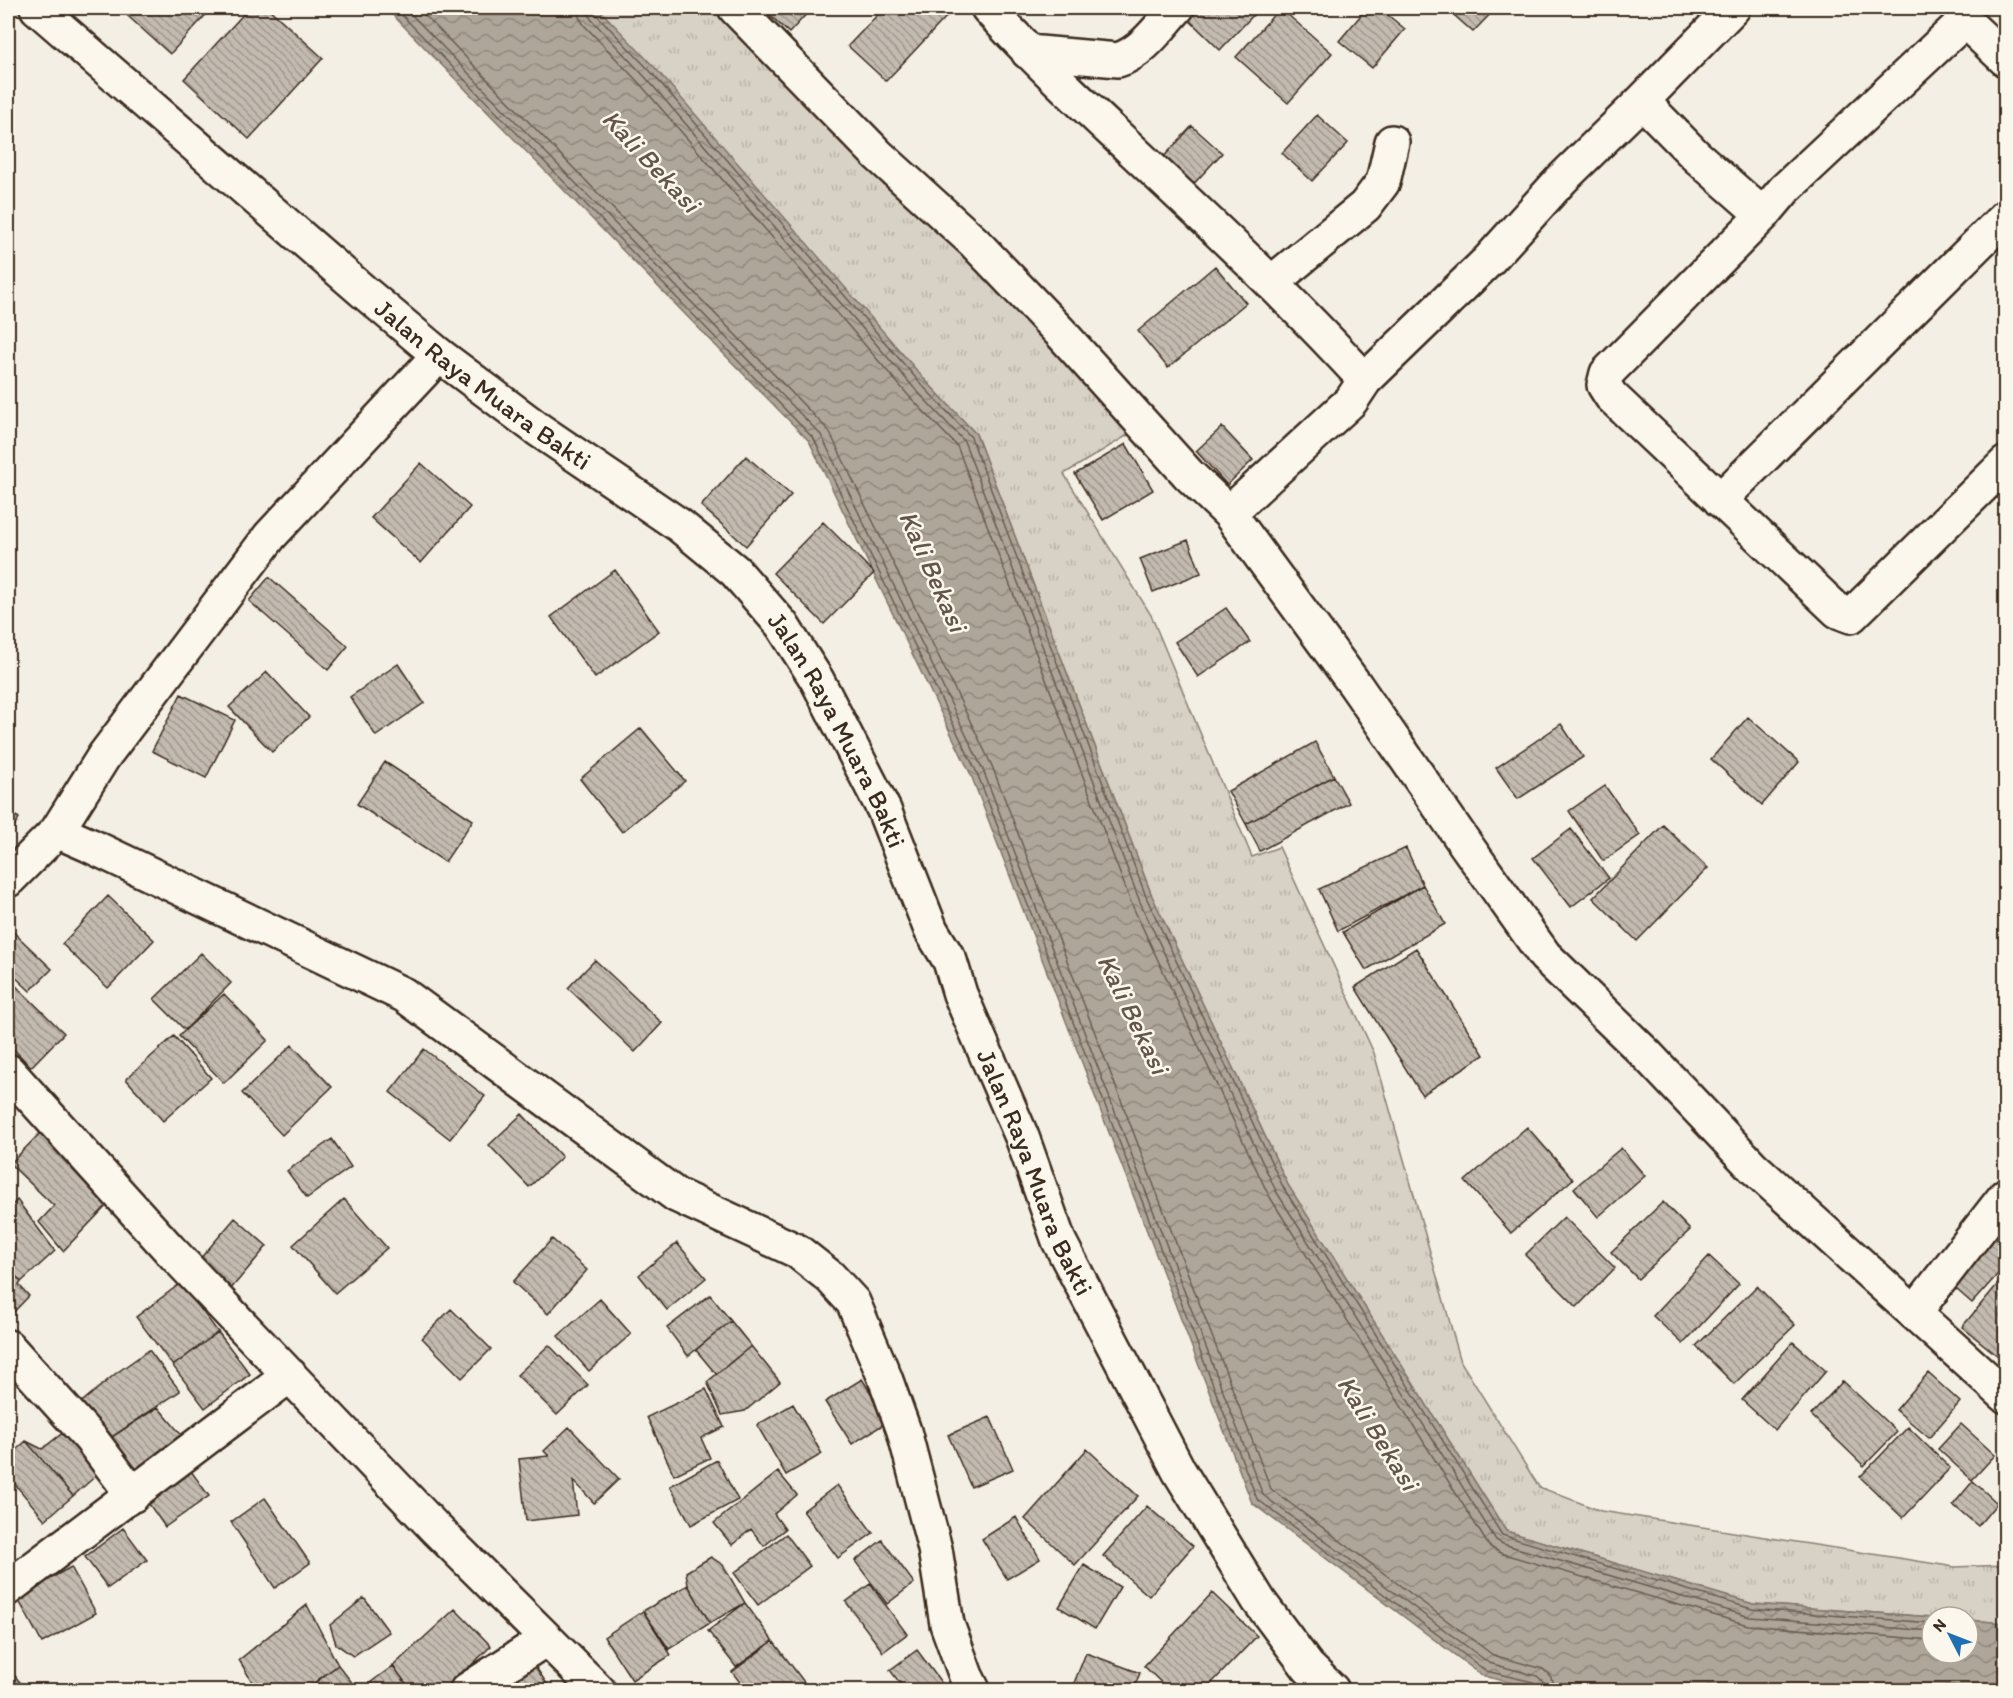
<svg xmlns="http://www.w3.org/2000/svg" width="2013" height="1698" viewBox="0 0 2013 1698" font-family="Itim,sans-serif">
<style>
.grass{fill:url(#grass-tufts);stroke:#8a7e72;stroke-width:1.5}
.water{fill:url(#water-waves);stroke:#817468;stroke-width:1.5}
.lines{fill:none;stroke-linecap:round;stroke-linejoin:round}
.shore{stroke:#695c50;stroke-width:1.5}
.building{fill:url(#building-back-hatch);stroke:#3b2a1e;stroke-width:1.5}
.street-casing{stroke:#3b2a1e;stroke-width:38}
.primary-casing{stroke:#3b2a1e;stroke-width:38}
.street{stroke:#fbf7ec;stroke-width:33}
.primary{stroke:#fbf7ec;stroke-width:33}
.labels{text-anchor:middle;stroke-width:5;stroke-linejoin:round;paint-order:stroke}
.street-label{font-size:26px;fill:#3b2a1e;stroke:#fbf7ec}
.water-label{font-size:27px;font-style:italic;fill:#645549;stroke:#fbf7ec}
</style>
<defs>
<pattern id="grass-tufts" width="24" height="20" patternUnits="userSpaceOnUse" patternTransform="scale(1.5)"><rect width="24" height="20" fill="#d8d1c6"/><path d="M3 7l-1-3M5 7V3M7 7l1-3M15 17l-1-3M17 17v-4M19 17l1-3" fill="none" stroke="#bab4aa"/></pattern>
<pattern id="water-waves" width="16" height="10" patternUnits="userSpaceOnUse" patternTransform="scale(1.5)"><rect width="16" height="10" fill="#afa69a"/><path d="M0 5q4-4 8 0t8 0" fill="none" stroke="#90877d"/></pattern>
<pattern id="building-back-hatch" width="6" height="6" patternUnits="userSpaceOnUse" patternTransform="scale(1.5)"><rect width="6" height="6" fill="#c3bbb0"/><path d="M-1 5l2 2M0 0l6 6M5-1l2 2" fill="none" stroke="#a0988f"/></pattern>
</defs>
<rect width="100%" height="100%" fill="#f3efe4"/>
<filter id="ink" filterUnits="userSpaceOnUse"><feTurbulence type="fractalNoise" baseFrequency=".0167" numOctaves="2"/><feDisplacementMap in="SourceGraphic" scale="12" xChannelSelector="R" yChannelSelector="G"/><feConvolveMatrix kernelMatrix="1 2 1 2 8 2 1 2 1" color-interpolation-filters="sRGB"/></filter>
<g filter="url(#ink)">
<path class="grass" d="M598 8H735L1144 425 1064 474 1151 615 1252 857 1279 847 1374 1053 1461 1362 1539 1487 1601 1511 1955 1567 2005 1565V1623L1968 1620V1617H1932L1753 1604 1506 1531 1288 1185 1152 896 976 434 925 380Z"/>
<path class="water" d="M386 8H598L656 69 925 380 976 434 1152 896 1288 1185 1506 1531 1753 1604 1932 1617V1653H1968V1620L2005 1623V1690H1543L1483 1676 1252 1503 971 775 809 441Z"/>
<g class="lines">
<path class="shore" d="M395 8 814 439 977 773 1257 1499 1486 1671 1533 1682 1537 1685 1538 1690
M405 8 821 435 983 770 1263 1495 1489 1663 1537 1676 1544 1682 1545 1690
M418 8 829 431 992 766 1271 1489 1493 1655 1543 1669 1551 1677 1554 1690
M578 8 579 17 584 25 640 84 908 395 957 446 1132 905 1268 1194 1489 1546 1500 1553 1748 1625 1932 1640
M587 8 591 19 646 78 915 389 964 441 1140 902 1276 1191 1496 1540 1503 1544 1750 1617 1932 1631
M595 8 596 14 652 73 921 384 971 437 1147 899 1283 1187 1502 1535 1752 1609 1932 1623"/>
</g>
<path class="building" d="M119 8H212L170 54Z
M249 8H268L323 58 249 139 184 79Z
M762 8H812L789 33Z
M884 8H940L948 15 886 81 848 46Z
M1199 8H1260L1220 50 1188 19Z
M1280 8 1332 53 1288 103 1236 57Z
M1367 8H1379L1405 29 1372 68 1339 41Z
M1446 8H1496L1473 32Z
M1317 115 1348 143 1312 181 1282 153Z
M1192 126 1222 153 1190 188 1160 161Z
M1215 266 1246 303 1168 368 1138 331Z
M1222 427 1253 460 1227 485 1196 451Z
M1126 444 1153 490 1103 520 1075 474Z
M746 456 791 495 746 546 701 506Z
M421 463 470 507 421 563 371 518Z
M823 522 874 573 824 624 773 573Z
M1188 540 1201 573 1153 592 1140 559Z
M615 570 659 631 595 678 551 617Z
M269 577 348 646 328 670 249 601Z
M1226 608 1250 642 1198 677 1175 642Z
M398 664 424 703 376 736 350 697Z
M267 672 309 717 272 752 229 707Z
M181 694 235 720 206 778 152 751Z
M1748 717 1799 762 1762 805 1711 759Z
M1561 724 1583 757 1518 799 1496 768Z
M641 728 685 781 622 832 580 779Z
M1315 742 1334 776 1246 824 1228 791Z
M385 762 473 820 445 862 357 804Z
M1334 776 1349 803 1260 851 1246 824Z
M1605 786 1640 835 1603 861 1569 811Z
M8 811 19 818 8 838Z
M1663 825 1708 868 1637 941 1593 898Z
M1571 829 1609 878 1571 907 1533 858Z
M1406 848 1423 885 1338 931 1319 889Z
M1423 885 1445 924 1366 970 1343 932Z
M108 896 154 940 108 988 62 944Z
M8 927 52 969 30 991 8 970Z
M1416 948 1484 1055 1422 1095 1355 987Z
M201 953 231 983 185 1030 154 999Z
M595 960 662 1023 635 1052 568 988Z
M8 978 64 1033 31 1067 8 1044Z
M224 994 268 1040 224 1083 179 1036Z
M174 1036 211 1078 163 1121 126 1079Z
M292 1045 332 1087 282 1135 242 1093Z
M424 1049 485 1096 450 1139 390 1092Z
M522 1114 562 1157 529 1187 489 1145Z
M1527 1127 1573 1179 1511 1233 1465 1181Z
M40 1133 111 1201 63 1251 39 1222 54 1206 10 1164Z
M332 1139 351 1167 307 1198 287 1171Z
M1621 1148 1645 1176 1598 1217 1574 1188Z
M344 1199 387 1248 335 1293 293 1245Z
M17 1200 55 1251 21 1282 8 1267V1210Z
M1663 1202 1690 1230 1638 1279 1611 1252Z
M1564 1217 1615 1268 1577 1307 1525 1255Z
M235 1218 267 1246 225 1296 193 1267Z
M1991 1234 2006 1247V1265L1972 1303 1948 1282Z
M552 1239 587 1270 548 1314 513 1282Z
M677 1243 706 1278 667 1310 639 1275Z
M1709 1256 1739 1284 1683 1344 1653 1316Z
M8 1267 21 1282 19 1285 29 1296 8 1318Z
M2006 1274V1357L2003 1360 1962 1327Z
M181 1283 218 1332 173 1366 136 1317Z
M1757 1286 1795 1325 1734 1384 1696 1346Z
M710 1295 731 1321 688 1356 667 1328Z
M600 1299 631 1334 589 1371 558 1336Z
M451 1309 491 1349 462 1378 422 1338Z
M731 1321 751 1346 716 1374 696 1350Z
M218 1332 250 1374 205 1408 173 1366Z
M1793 1342 1826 1371 1775 1430 1742 1400Z
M549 1345 588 1385 557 1415 517 1375Z
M751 1346 780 1382 745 1411 722 1415 707 1382Z
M149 1350 180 1391 101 1444 76 1407 115 1374Z
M1928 1373 1960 1402 1929 1438 1896 1410Z
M862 1379 889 1421 852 1444 825 1402Z
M1843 1381 1897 1432 1864 1466 1811 1415Z
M706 1389 724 1427 701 1438 710 1458 674 1475 647 1417Z
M793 1404 822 1454 786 1475 757 1425Z
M158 1407 184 1438 126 1476 101 1444Z
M990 1417 1013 1469 971 1487 948 1435Z
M74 1424 107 1466 73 1496 26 1441 42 1449Z
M1961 1424 1995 1455 1972 1480 1938 1449Z
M569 1427 619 1479 594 1503 573 1480 577 1515 526 1521 519 1459 549 1456 544 1451Z
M1908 1427 1950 1468 1903 1518 1860 1477Z
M26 1441 73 1496 45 1520 8 1476V1457Z
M1087 1449 1138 1496 1075 1565 1025 1519Z
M183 1460 209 1496 165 1527 140 1491Z
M717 1460 738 1500 691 1525 670 1486Z
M778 1472 797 1495 774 1514 785 1529 764 1546 751 1529 732 1545 714 1523Z
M1973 1481 1997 1503 1978 1526 1953 1505Z
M837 1485 873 1533 838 1558 803 1511Z
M265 1498 310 1563 275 1588 231 1522Z
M1147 1506 1193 1546 1149 1596 1103 1556Z
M1016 1517 1040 1559 1007 1579 982 1539Z
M123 1528 147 1560 108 1588 85 1557Z
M786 1534 810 1566 758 1605 734 1573Z
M882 1540 914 1583 887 1604 855 1561Z
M711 1557 723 1565 745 1603 710 1623 688 1585 686 1572Z
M1084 1565 1120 1587 1095 1629 1059 1607Z
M71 1567 96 1613 42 1643 17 1597Z
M870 1584 907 1634 883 1652 846 1602Z
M688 1585 710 1623 669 1649 643 1611Z
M1212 1593 1257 1636 1205 1690H1169L1144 1666Z
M364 1598 389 1632 353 1656 336 1644 330 1625Z
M745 1603 773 1641 736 1667 708 1631Z
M307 1605 338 1665 304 1690H257L239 1660Z
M455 1609 491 1646 446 1690H411L393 1666Z
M643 1611 671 1655 632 1680 604 1637Z
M773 1641 810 1690H746L732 1672Z
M917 1650 946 1689 944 1690H905L890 1670Z
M1086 1653 1140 1673 1133 1690H1092L1074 1683Z
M531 1660 551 1690H503L498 1682Z
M338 1665 358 1690H306Z
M393 1666 411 1690H378L371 1682Z
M8 1667 26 1690H8Z"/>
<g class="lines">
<defs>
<path id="street" d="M735 8 878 155 974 242 1061 333 1189 475 1229 513 1356 686 1466 845 1545 956 1648 1056 1753 1167 2006 1396
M988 8C1034 59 1084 105 1134 152 1213 226 1292 300 1365 380
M1028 52 1118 60C1143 52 1160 26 1177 8
M1642 101 1733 8
M1763 215 1607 373 1604 385 1611 396 1838 611 1851 616 2006 463
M1271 283 1365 206 1383 182 1392 142
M1720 500 2006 216
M1229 513 1351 401 1365 380 1488 261 1562 179 1642 101 1696 156 1763 215 1784 190 1961 24 1965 23 1969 25 2006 60
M57 831 89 845 404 995 676 1195 797 1251 830 1277 853 1302 885 1378 904 1431 935 1549 947 1624 966 1676 973 1690
M8 880 57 831 104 756 270 536 439 355
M8 1071 170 1250 436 1529 598 1690
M1914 1313 2006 1195
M8 1347 91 1439 133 1495
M8 1588 290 1375
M467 1690 546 1639"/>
<g id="primary">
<path id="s1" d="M37 8 364 292 439 355 539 430 679 525 735 571 782 625 817 680 884 810 931 930 950 961 960 994 1022 1137 1059 1241 1179 1471 1259 1601 1308 1667 1332 1690"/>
</g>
</defs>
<use href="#street" class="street-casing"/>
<use href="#primary" class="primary-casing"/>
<use href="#street" class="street"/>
<use href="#primary" class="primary"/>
</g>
</g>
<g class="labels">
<g class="street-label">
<text dy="9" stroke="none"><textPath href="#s1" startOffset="584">Jalan Raya Muara Bakti</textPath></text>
<text dy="9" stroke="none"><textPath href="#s1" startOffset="1088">Jalan Raya Muara Bakti</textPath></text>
<text dy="9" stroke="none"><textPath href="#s1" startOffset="1574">Jalan Raya Muara Bakti</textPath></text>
</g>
<g class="water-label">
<text transform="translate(651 161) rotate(47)" y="9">Kali Bekasi</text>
<text transform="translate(933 571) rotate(66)" y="9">Kali Bekasi</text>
<text transform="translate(1133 1014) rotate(64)" y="9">Kali Bekasi</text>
<text transform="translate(1378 1433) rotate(58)" y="9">Kali Bekasi</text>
</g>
</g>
<rect width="2013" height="1698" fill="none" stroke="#fbf7ec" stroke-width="30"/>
<rect x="15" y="15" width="1983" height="1668" fill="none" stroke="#3b2a1e" stroke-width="2" filter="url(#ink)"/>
<g transform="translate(1950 1635) rotate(312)"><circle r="28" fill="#fbf7ec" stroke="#aea59a" stroke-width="1.5"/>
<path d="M0-4.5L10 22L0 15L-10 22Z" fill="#1f6fb2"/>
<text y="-9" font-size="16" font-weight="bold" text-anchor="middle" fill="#3b2a1e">N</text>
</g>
</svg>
